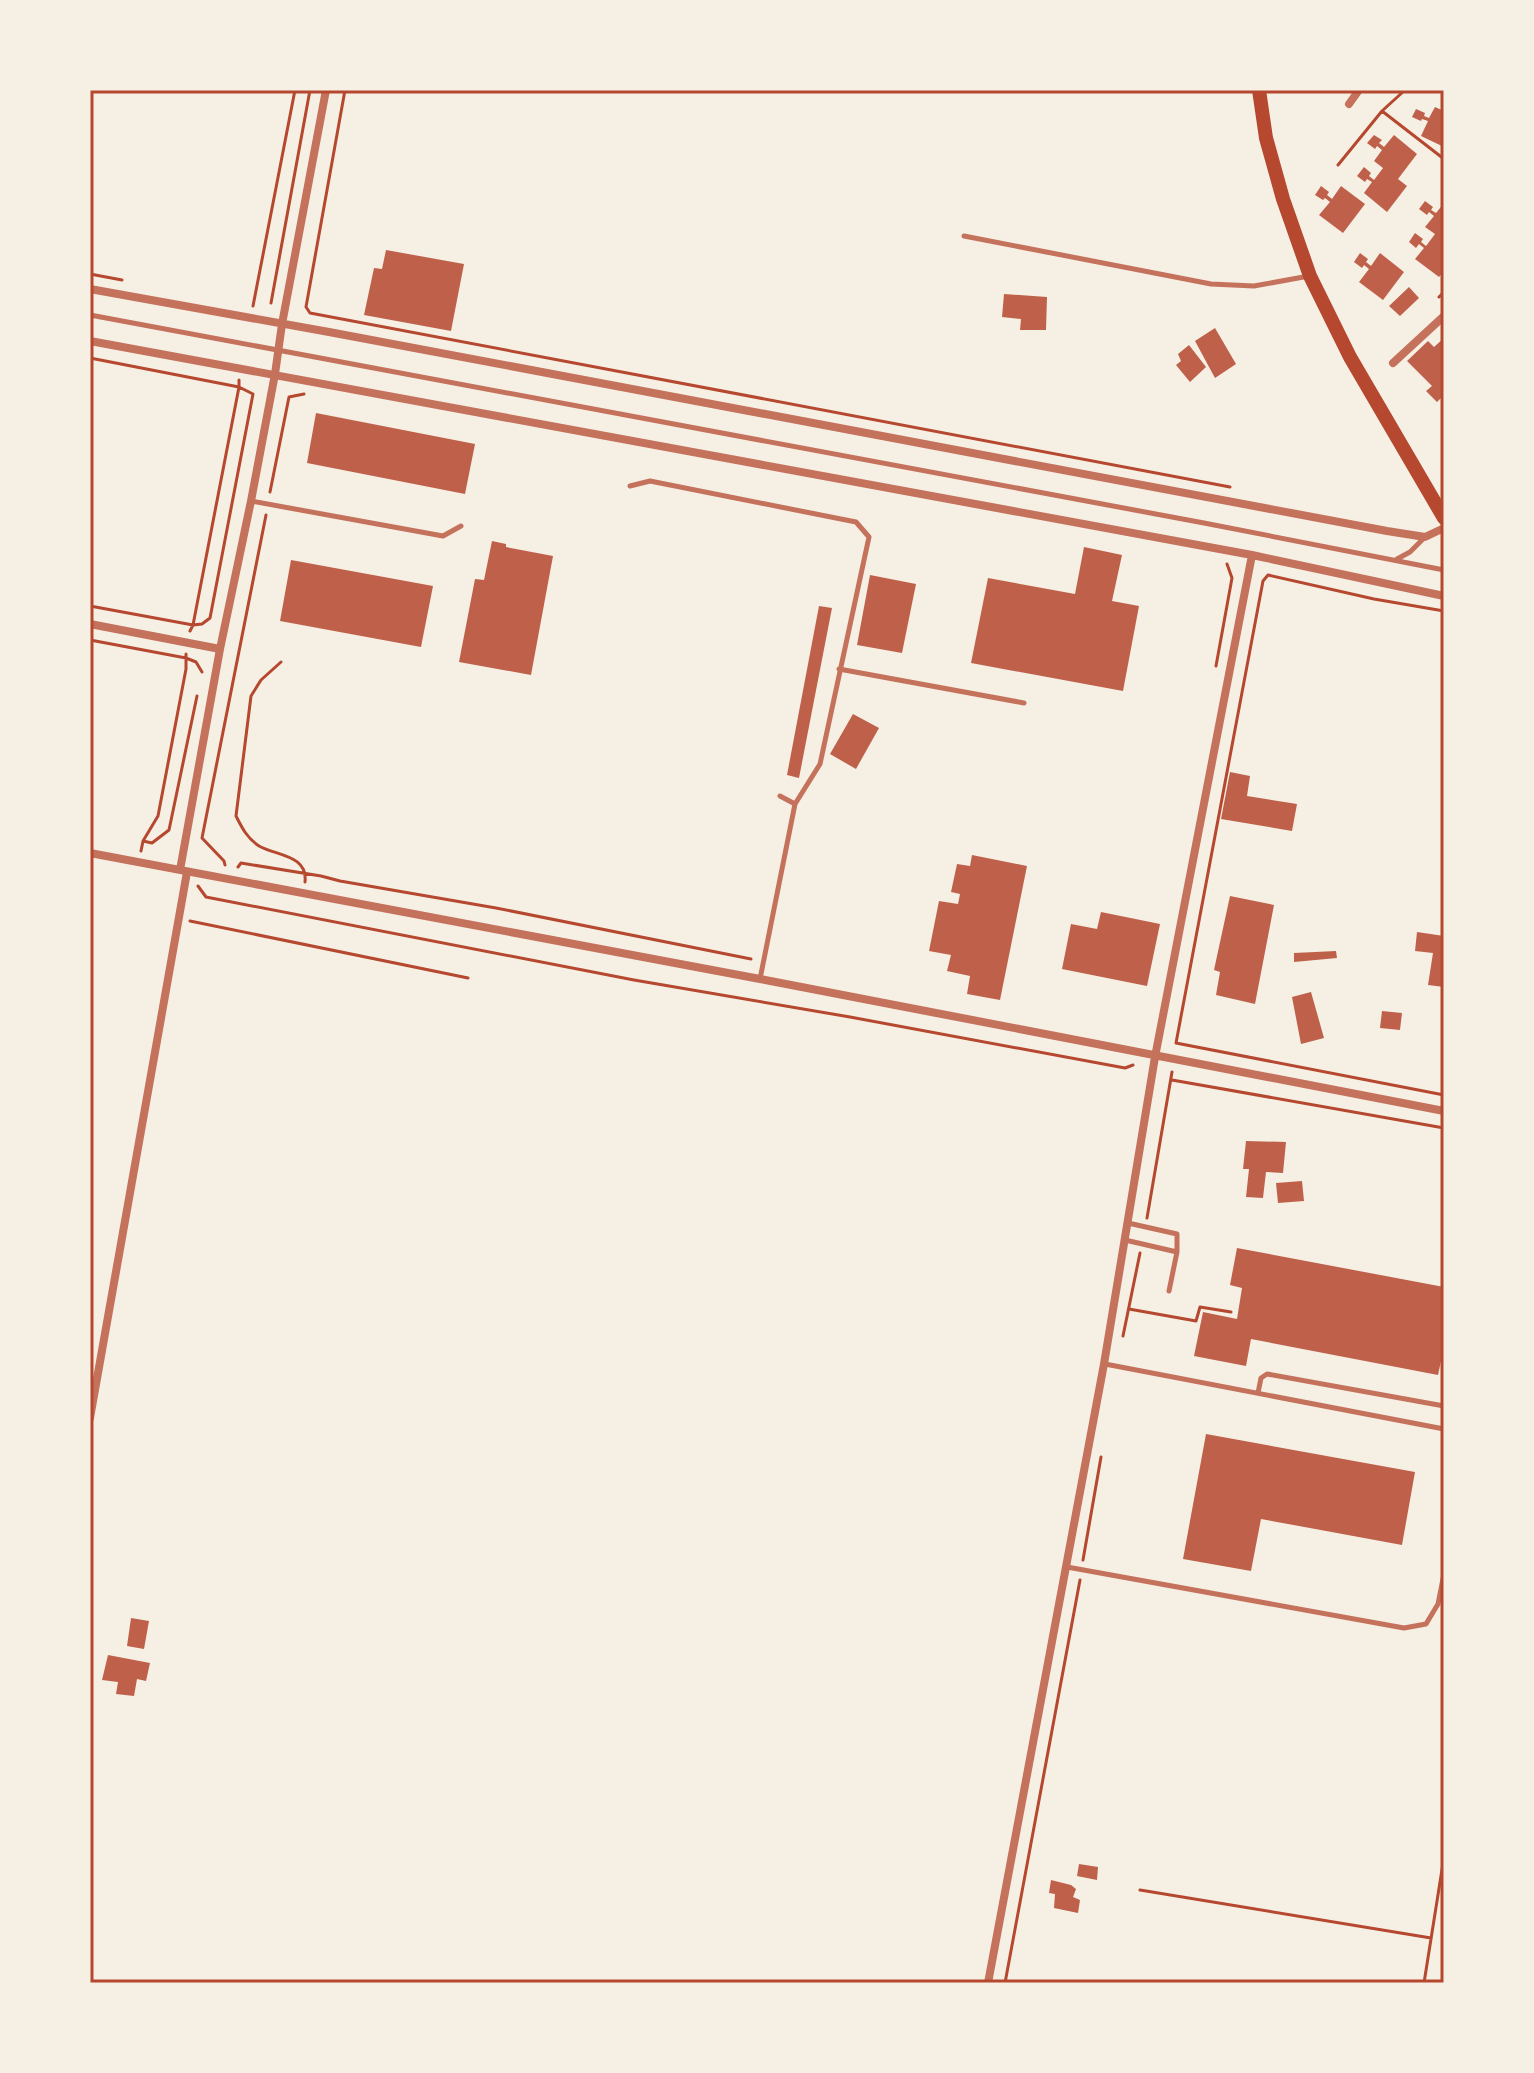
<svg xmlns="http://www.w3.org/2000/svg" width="1534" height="2073" viewBox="0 0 1534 2073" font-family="Barlow,sans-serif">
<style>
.building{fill:#bf614a}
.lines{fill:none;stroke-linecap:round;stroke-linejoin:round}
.path{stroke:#b5482f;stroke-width:3}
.service{stroke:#c5725c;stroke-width:5}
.minor{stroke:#c5725c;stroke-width:8}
.secondary{stroke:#b5482f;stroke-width:14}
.neatline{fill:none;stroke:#b5482f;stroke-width:3}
</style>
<rect width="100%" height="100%" fill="#f6efe4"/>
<path class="building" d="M1435 107 1444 111V147L1421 136 1428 121 1422 119 1421 121 1412 117 1416 109 1425 113 1424 116 1429 118Z
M1374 135 1382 140 1379 143 1384 147 1394 135 1417 154 1398 179 1407 186 1387 212 1364 193 1372 182 1367 179 1365 182 1357 176 1364 167 1371 173 1369 176 1374 180 1383 168 1374 161 1382 150 1377 146 1375 149 1367 143Z
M1321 186 1329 192 1327 195 1332 199 1341 186 1365 204 1343 233 1319 215 1330 202 1325 198 1323 200 1315 195Z
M1425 201 1433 207 1431 210 1436 213 1444 203V271L1439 277 1415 259 1424 248 1419 244 1416 248 1409 242 1415 233 1423 239 1421 242 1426 246 1435 234 1425 227 1434 216 1429 212 1427 215 1419 209Z
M386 250 464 264 451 331 364 315 374 268 382 269Z
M1360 253 1368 259 1366 262 1371 266 1380 253 1404 272 1383 300 1359 282 1369 269 1364 265 1362 268 1354 262Z
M1409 287 1419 298 1400 316 1389 306Z
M1004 294 1047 297 1046 330H1020L1021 319 1002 317Z
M1215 328 1236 364 1215 378 1195 341Z
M1444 338V395L1437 402 1426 391 1432 386 1407 361 1428 341 1434 347Z
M1189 345 1206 367 1190 382 1176 365 1181 361 1178 354Z
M316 413 475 444 465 494 307 463Z
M492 541 506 544V547L553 556 531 675 459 662 475 579 484 580Z
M1084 547 1122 555 1112 601 1139 606 1123 691 971 663 988 578 1075 594Z
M291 560 433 586 421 647 280 621Z
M870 575 916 584 902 653 857 645Z
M819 606 832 608 799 778 787 775Z
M853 714 879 728 856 769 830 754Z
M1230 772 1250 776 1247 796 1297 804 1292 831 1221 819Z
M972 855 1027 866 1000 1000 967 994 970 976 947 971 951 955 929 951 939 901 958 904 960 894 951 892 957 864 970 866Z
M1230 896 1274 905 1255 1004 1216 995 1220 972 1214 970Z
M1101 912 1160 924 1147 986 1062 969 1071 924 1097 929Z
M1417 932 1444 936V987L1428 985 1433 953 1415 951Z
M1336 951 1337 958 1294 962V953Z
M1311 992 1324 1038 1301 1044 1292 997Z
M1382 1011 1402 1013 1400 1030 1380 1028Z
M1246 1141 1286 1142 1283 1173 1266 1172 1263 1198 1246 1197 1249 1169H1243Z
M1302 1181 1304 1201 1278 1203 1276 1183Z
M1237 1248 1444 1287V1347L1438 1375 1251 1339 1246 1366 1194 1356 1203 1312 1237 1319 1242 1288 1230 1285Z
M1206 1434 1415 1472 1402 1545 1261 1519 1251 1571 1183 1559Z
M131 1618 149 1621 144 1649 127 1646Z
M108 1655 150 1663 146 1681 137 1679 134 1696 116 1694 118 1682 102 1680Z
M1079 1864 1098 1867 1097 1880 1077 1876Z
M1051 1880 1071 1885 1076 1889 1073 1897 1080 1900 1078 1913 1054 1908 1055 1894 1049 1893Z"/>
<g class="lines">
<path class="path" d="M345 90 306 307 310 313 1230 487
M1382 111 1444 159
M1338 165 1382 111 1405 90
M90 274 122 280
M1439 297 1444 292
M271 303 310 90
M253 306 295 90
M90 358 239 387 253 394 210 618 202 624 193 625 90 606
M270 492 289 397 304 394
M1444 611 1374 599 1268 575 1263 581 1176 1043 1444 1095
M190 631 193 625 239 387V380
M90 640 186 658 196 662 202 672
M281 662 261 680 251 696 236 816C242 828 247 838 259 846 277 856 308 855 305 882
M1216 666 1232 578 1227 564
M143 841 152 843 169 830 197 696
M141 851 143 841 158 816 186 669V654
M225 865 224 861 202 838 266 515
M238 867 241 863 321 876 340 881 496 908 751 959
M198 886 206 897 634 980 850 1017 1125 1068 1133 1065
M190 921 468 978
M1172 1080 1444 1128
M1147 1218 1172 1072
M1129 1309 1196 1321 1200 1307 1231 1312
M1123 1336 1140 1253
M1083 1560 1101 1457
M1140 1890 1431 1938
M1005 1983 1080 1580
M1424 1983 1444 1857"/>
<path class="service" d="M964 236 1211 284 1254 286 1309 276
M90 315 1204 523 1444 570
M630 486 650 481 856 522 869 537 820 764 795 804 780 796
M251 501 443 536 461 526
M1397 559 1410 552 1425 537
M839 669 1024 703
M760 979 795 804
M1128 1223 1177 1234V1252L1169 1291
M1125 1240 1177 1252
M1105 1364 1444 1429
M1258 1393 1261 1378 1267 1374 1444 1406
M1067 1567 1404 1628 1426 1624 1438 1604 1444 1574"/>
<path class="minor" d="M1349 104 1359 90
M90 289 329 332 1387 531 1425 537 1444 528
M90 341 1252 555 1444 596
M1393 363 1444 316
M90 624 220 649
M90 853 760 979 1444 1111
M180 870 220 649 251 501 275 374 282 324 326 90
M90 1418 187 872
M988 1983 1104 1364 1155 1057 1252 555"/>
<path class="secondary" d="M1259 90 1266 138 1283 199 1310 276 1350 357 1444 518"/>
</g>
<rect width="1534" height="2073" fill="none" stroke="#f6efe4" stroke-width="184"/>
<rect x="92" y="92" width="1350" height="1889" class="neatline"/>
</svg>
